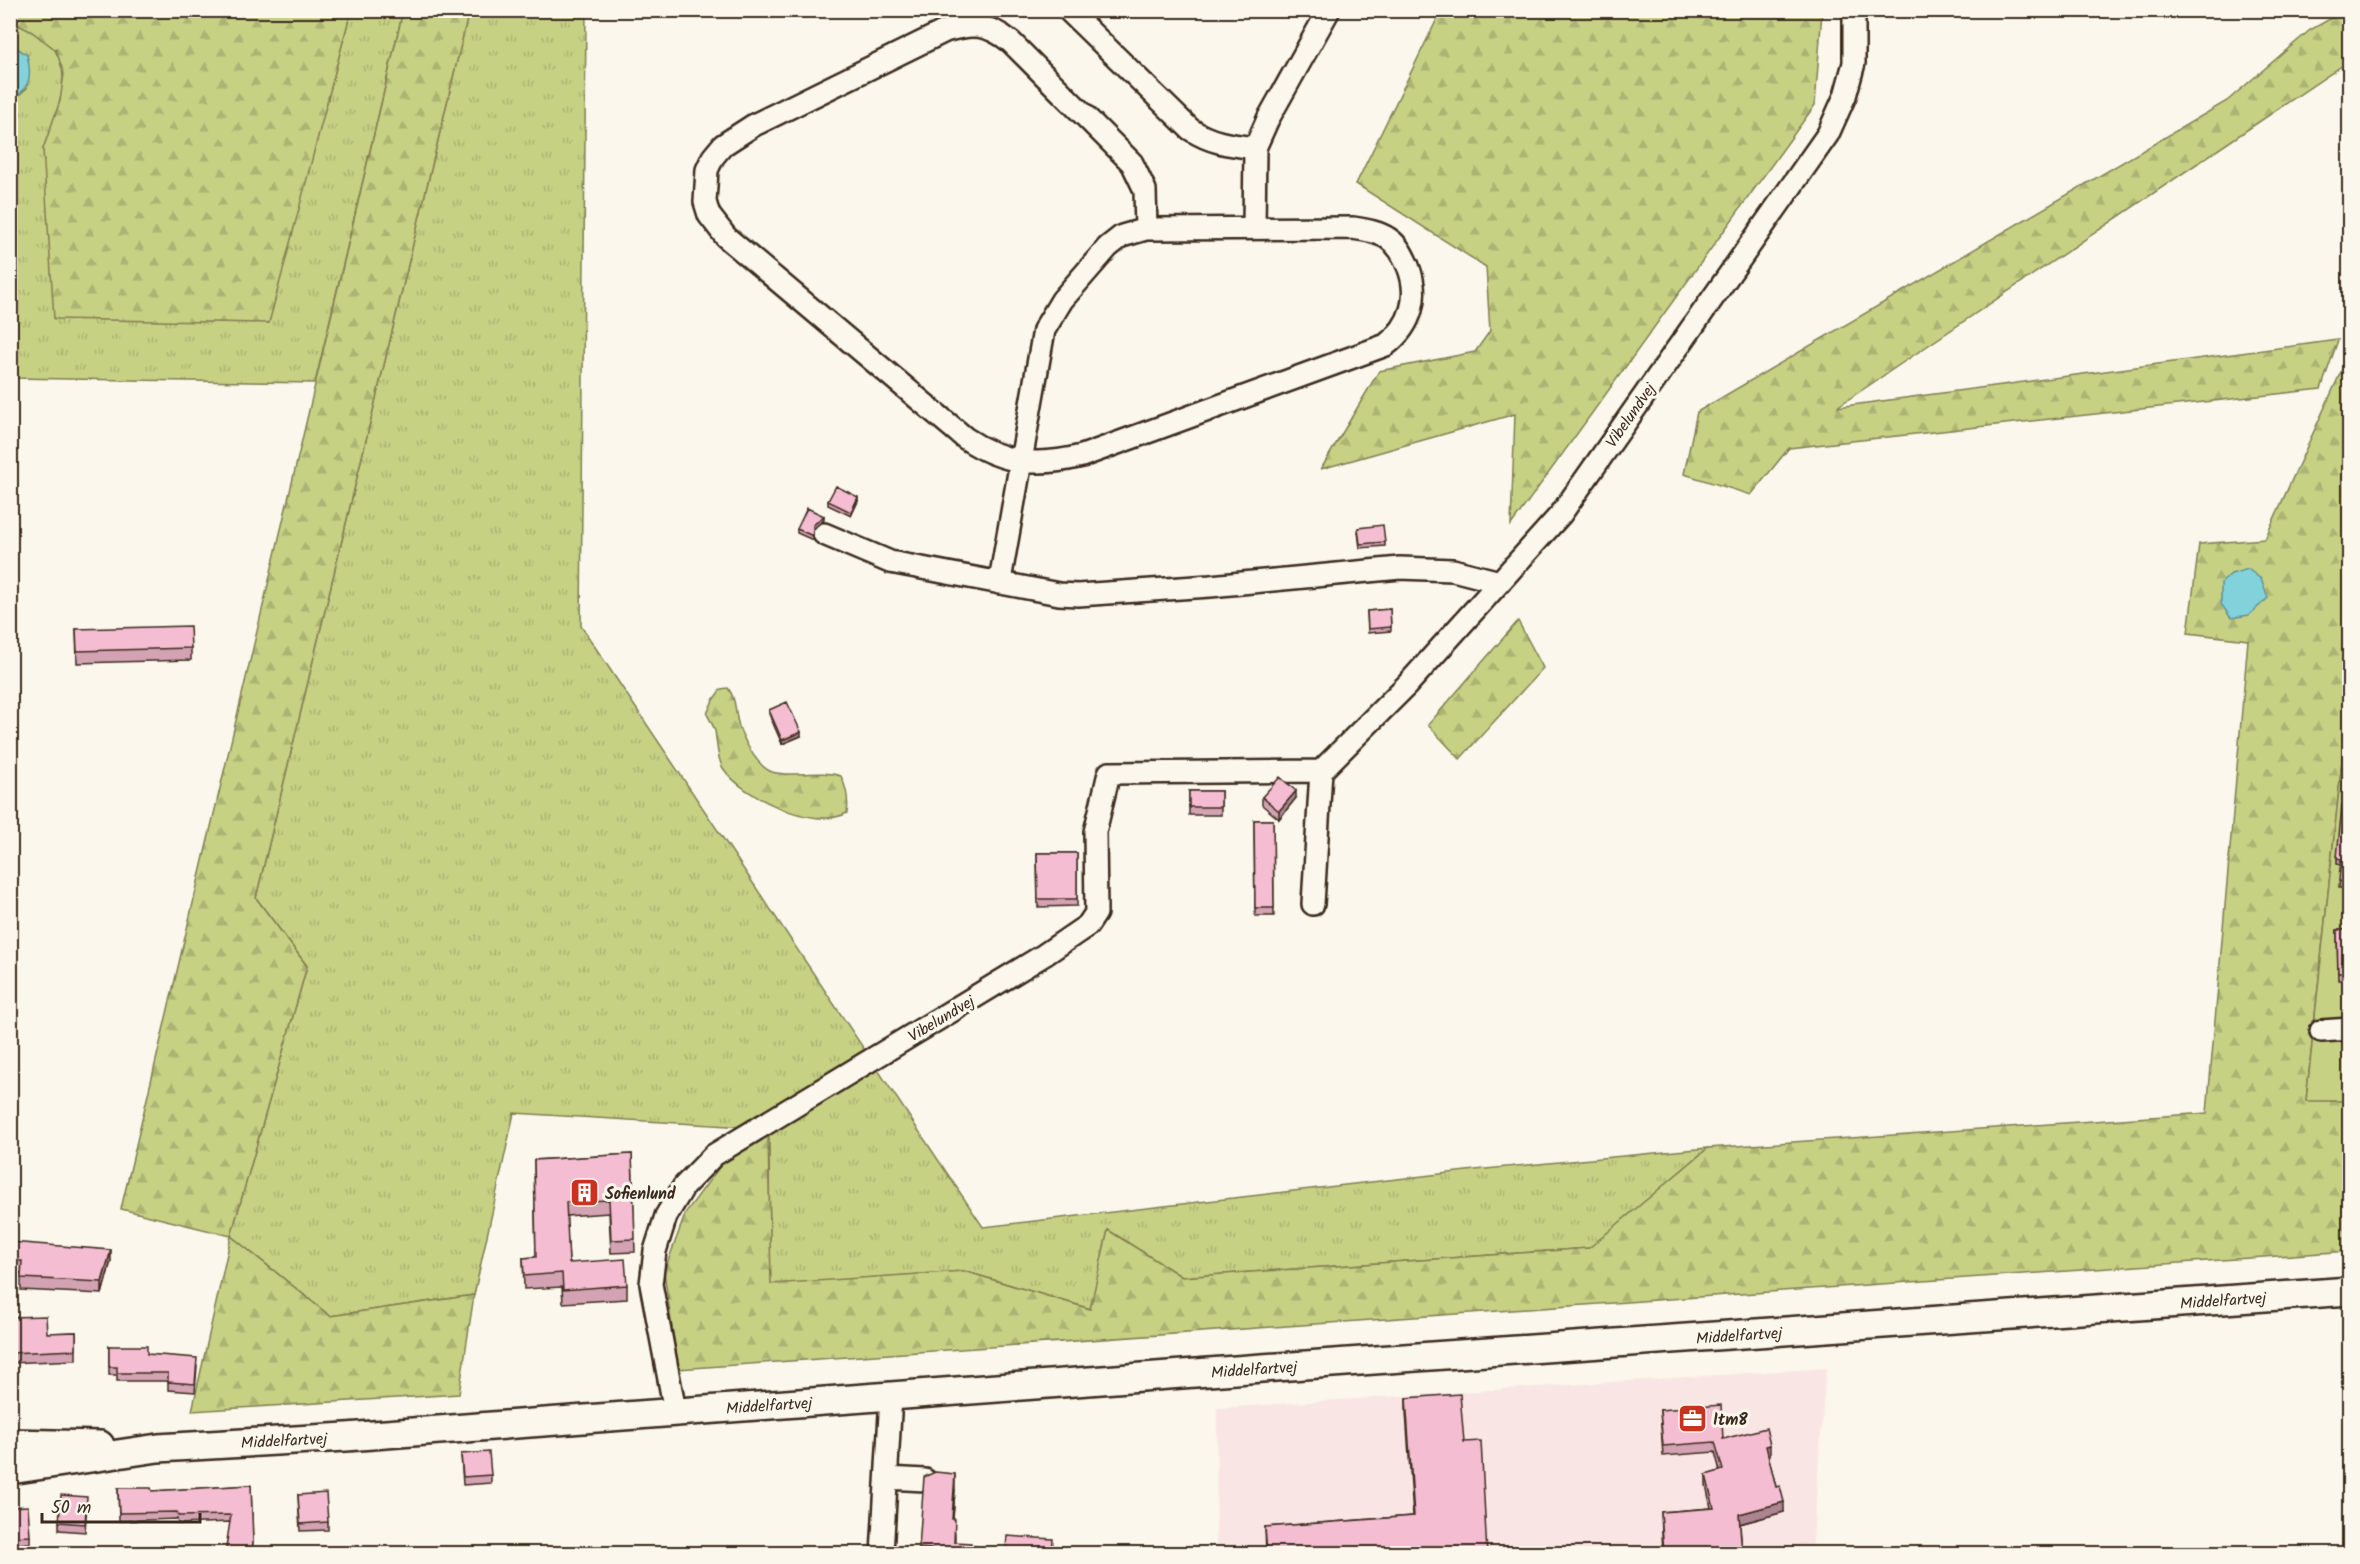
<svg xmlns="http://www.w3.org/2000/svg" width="2360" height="1564" viewBox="0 0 2360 1564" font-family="Kalam,sans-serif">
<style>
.built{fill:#f9e6e4}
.grass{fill:url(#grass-tufts);stroke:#807e51;stroke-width:1.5}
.forest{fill:url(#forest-firs);stroke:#807e51;stroke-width:1.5}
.garden{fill:#c6d184;stroke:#807e51;stroke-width:1.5}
.water{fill:#81d2da;stroke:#658f8f;stroke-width:1.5}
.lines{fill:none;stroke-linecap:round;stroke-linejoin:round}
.minor-casing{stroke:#3b2a1e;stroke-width:26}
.major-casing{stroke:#3b2a1e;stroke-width:32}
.minor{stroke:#fbf7ec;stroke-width:21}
.major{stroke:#fbf7ec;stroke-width:27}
.wall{fill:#d3a3b4;stroke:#3b2a1e;stroke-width:1.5}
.shaded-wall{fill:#ac8492;stroke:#3b2a1e;stroke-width:1.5}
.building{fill:#f5bdd1;stroke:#3b2a1e;stroke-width:1.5}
.labels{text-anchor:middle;stroke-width:6;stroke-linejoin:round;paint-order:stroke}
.street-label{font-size:16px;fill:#3b2a1e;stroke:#fbf7ec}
.poi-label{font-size:16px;font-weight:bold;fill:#3b2a1e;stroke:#fbf7ec;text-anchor:start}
</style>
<defs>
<pattern id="grass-tufts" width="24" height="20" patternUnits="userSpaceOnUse" patternTransform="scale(1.5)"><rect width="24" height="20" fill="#c6d184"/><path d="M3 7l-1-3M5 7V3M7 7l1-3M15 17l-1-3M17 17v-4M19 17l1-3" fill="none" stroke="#abb472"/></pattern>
<pattern id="forest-firs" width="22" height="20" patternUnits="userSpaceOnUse" patternTransform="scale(1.5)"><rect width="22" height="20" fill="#c6d184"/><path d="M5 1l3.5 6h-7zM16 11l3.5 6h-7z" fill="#abb472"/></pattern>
</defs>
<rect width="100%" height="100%" fill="#fbf7ec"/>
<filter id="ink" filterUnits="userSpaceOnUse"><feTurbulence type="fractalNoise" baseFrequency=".0167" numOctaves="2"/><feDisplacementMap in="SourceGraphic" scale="12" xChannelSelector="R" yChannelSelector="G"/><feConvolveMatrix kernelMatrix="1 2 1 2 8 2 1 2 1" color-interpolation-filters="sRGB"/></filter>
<g filter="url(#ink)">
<path class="built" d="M1826 1368 1812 1553 1216 1554 1217 1408Z"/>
<path class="grass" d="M351 11H403L315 383 11 378 10 103 27 88V55L11 44V21C24 27 49 39 56 52 74 81 53 120 43 149L268 323Z
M469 11H586L581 626 983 1227 1475 1170 1708 1148 1590 1248 1182 1277 1108 1230 1091 1309 964 1271 770 1285 769 1136 745 1127 514 1113 474 1295 330 1316 231 1236 307 966 256 898Z"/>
<path class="forest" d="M10 11H351L269 323 54 319 43 149 60 101 64 74 56 50 32 32 11 21Z
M403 11H469L256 898 307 966 231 1236 330 1316 474 1295 459 1394 192 1411 231 1236 121 1209Z
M1441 11H1822L1815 105 1511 525 1515 414 1321 469 1379 371 1475 352 1490 331 1486 267 1356 184Z
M2344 11H2349V61L1837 407 2338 340 2321 389 1789 448 1751 495 1684 474 1697 412 2227 101 2310 30Z
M2349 354V695L2306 1100 2349 1101V1251L678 1369 664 1272 686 1212 723 1162 768 1136 771 1284 964 1271 1090 1309 1108 1230 1182 1277 1589 1248 1708 1148 2207 1113 2248 640 2188 633 2199 544 2265 539Z
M1518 621 1543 668 1460 759 1428 725Z
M728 688C738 701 734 717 741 732 746 744 758 767 772 772 794 778 819 769 841 776 846 787 849 800 847 813 815 831 742 797 723 768 717 759 717 742 715 731 713 725 710 720 707 714L713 700 721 689Z"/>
<path class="garden" d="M2349 695V1101H2306Z"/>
<path class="water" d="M11 44 27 55C33 80 29 86 11 103Z
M2248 569 2261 579 2268 598 2249 615 2231 618 2221 604V583L2231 574Z"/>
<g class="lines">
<defs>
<path id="minor" d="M1068 10 1190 129C1211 143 1230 145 1255 148
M1254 228 1255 148 1268 119 1329 10
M824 534 890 562 1059 594 1078 595 1210 586 1400 568 1453 570 1500 582
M999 583 1001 575 1044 330 1062 300 1108 247 1122 236 1146 229 1353 228C1366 230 1379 232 1389 239 1399 246 1403 255 1408 266 1420 296 1412 325 1386 345L1082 456C1037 467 1004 464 965 438L726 237 709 215 705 202 707 170 713 157 723 145 754 125 945 31C973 23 987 23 1011 42L1132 163 1145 190 1146 229
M1313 904 1321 771 1407 685 1561 514 1828 134 1845 96 1854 63V10
M2321 1031 2350 1029
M675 1411 651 1284 655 1251 666 1216 684 1186 714 1155 1044 955 1088 925 1096 913 1095 832 1109 773 1321 771
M887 1478 925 1480
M882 1554 891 1396"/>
<path id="major" d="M10 1443 100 1445
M10 1470 158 1448 346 1437 1262 1368 2350 1291"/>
</defs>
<use href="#minor" class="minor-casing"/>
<use href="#major" class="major-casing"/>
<use href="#minor" class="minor"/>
<use href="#major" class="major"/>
</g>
<path class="wall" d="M828 501H858L851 516 828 505Z
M824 520 813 528V540L797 533V529Z
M1358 532 1385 542V546L1360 548Z
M1390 609 1391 631 1368 633 1367 611Z
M76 629 191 648V660L77 663Z
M10 664 12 733V744H10Z
M769 710 801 736 782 744 769 714Z
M1189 791H1221V815H1189Z
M1262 797 1296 798 1279 819 1262 805Z
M2349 805V888H2339L2341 865 2337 864V858Z
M1254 820H1273L1274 916H1255Z
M1037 853H1077V906L1038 907Z
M2337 930H2349V980H2338Z
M632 1154 635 1252 611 1253 609 1213 566 1216 569 1263 627 1285V1299L563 1303 562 1287 524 1289 523 1258 536 1257 534 1160Z
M10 1242 111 1261 102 1294 21 1290V1273L10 1272Z
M10 1317 47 1333 76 1332V1360L10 1363Z
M109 1346 197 1366 195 1392 168 1390V1381H117V1375H109Z
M1406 1398 1464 1442 1487 1554H1266L1265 1527 1413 1516 1406 1412Z
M1660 1410 1723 1439 1770 1455H1768L1776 1487 1784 1512 1740 1524 1742 1554H1663L1661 1512 1711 1508 1706 1485V1475L1720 1471 1715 1452 1663 1456Z
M461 1454 491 1475V1483L463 1485Z
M251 1485 253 1550 230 1522 178 1524 177 1519 119 1521 118 1488 152 1491Z
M955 1489 953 1519 955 1534V1542L971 1546 1053 1554H919V1548Z
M298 1495 328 1522V1530L300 1531Z
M87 1504 85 1532 59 1530V1522Z
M10 1507 30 1536V1543L10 1545Z"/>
<path class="shaded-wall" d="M858 497V501L851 516V512Z
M824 516V520L813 529V525Z
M801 732V736L782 744V740Z
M1296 791V798L1279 819V811Z
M111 1250V1261L102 1294V1282Z
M1770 1445V1455L1766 1456V1446Z
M955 1474V1489L952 1534V1519Z
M1784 1502V1512L1739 1524V1514Z"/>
<path class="building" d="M836 486 858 497 851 512 828 501Z
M807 508 824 516 813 525V536L797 529Z
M1383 525 1385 542 1360 544 1358 528Z
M1390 609 1391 627 1368 629 1367 611Z
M190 626 191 648 77 651 76 629Z
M10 664 12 733H10Z
M787 702 801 732 782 740 769 710Z
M1280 777 1296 791 1279 811 1262 797Z
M1189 791H1221V807H1189Z
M2342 805H2349V882L2339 881 2341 859 2337 858Z
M1254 820H1273L1274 908H1255Z
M1037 853H1077V899H1038Z
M2337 930H2349V973H2338Z
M632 1154 635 1239 611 1240 609 1200 566 1202 569 1263 625 1259 627 1285 563 1290 562 1273 524 1276 523 1258 536 1257 534 1160Z
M10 1242 111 1250 102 1282 21 1278 22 1261H10Z
M46 1316 47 1333 76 1332V1350L10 1353V1317Z
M109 1346H147V1354L197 1358 195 1384 168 1382V1373H117V1367H109Z
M1460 1394 1464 1442 1481 1441 1487 1554H1267L1265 1527 1414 1516 1406 1398Z
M1721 1405 1723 1439 1766 1428 1770 1445 1766 1446 1776 1487 1780 1486 1784 1502 1739 1514 1742 1554H1664L1661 1512 1714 1508 1706 1475 1723 1470 1715 1442 1663 1446 1660 1410Z
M489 1452 491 1475 463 1477 461 1454Z
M935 1472 955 1474 952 1519H955L954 1542 971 1543 970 1546 1006 1549 1007 1536 1053 1539 1052 1554H944V1550L919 1548 924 1477Z
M251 1485 253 1542 251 1554H225L231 1515 178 1516 177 1512 119 1513 118 1488H151L152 1491Z
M326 1493 328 1522 300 1524 298 1495Z
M61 1495 87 1497 85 1524 59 1522Z
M28 1506 30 1536 10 1537V1507Z"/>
</g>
<defs>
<symbol id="building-square" viewBox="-11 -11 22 22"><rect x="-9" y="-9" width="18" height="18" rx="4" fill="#c8321e" stroke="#fbf7ec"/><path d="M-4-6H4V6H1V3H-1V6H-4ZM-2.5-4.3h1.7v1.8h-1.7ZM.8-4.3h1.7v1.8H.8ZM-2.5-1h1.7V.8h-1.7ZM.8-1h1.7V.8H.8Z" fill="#fff"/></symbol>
<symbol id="office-square" viewBox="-11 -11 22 22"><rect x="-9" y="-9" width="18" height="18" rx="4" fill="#c8321e" stroke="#fbf7ec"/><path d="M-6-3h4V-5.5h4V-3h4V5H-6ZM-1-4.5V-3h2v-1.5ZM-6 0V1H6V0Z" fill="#fff"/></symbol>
</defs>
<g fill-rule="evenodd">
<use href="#building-square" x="568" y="1176" width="33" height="33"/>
<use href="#office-square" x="1676" y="1402" width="33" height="33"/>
</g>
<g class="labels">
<g class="street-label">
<text transform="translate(1630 415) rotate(-55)" y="6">Vibelundvej</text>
<text transform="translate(941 1018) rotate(-31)" y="6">Vibelundvej</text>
<text transform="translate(2223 1300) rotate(-4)" y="6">Middelfartvej</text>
<text transform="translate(1739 1335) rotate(-4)" y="6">Middelfartvej</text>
<text transform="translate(1254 1369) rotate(-4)" y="6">Middelfartvej</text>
<text transform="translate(769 1405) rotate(-4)" y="6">Middelfartvej</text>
<text transform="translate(284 1440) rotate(-3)" y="6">Middelfartvej</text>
</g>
<g class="poi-label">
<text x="605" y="1199">Sofienlund</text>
<text x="1713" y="1425">Itm8</text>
</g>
</g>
<rect width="2360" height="1564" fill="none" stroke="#fbf7ec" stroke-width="36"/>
<rect x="18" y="18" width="2324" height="1528" fill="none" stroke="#3b2a1e" stroke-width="2" filter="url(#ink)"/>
<path d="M42 1513v9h158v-9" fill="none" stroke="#3b2a1e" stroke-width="3"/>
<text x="51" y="1513" font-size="18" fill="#3b2a1e" stroke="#fbf7ec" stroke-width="4.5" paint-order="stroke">50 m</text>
</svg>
